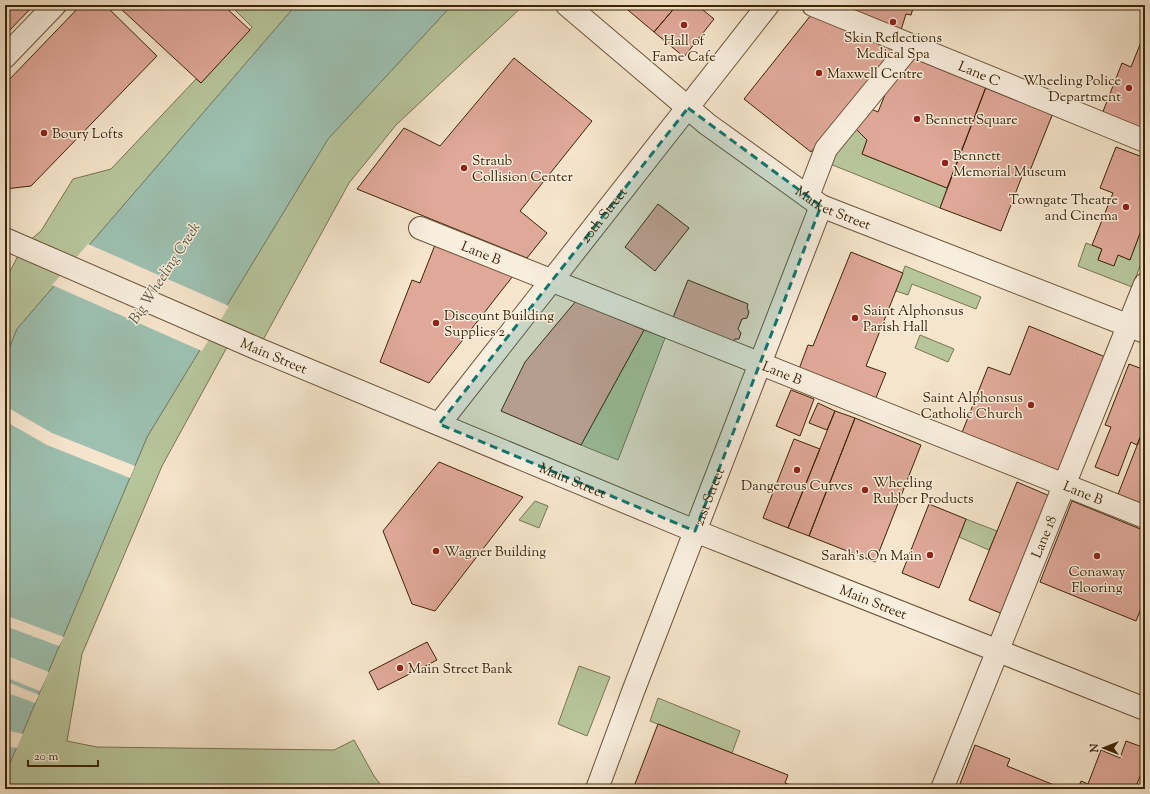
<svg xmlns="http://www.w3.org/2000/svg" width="1150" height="794" viewBox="0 0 1150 794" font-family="'Sorts Mill Goudy',serif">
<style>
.green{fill:#b7c59b;stroke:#797450}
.water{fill:#9dc0b0;stroke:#76826c}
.pier{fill:#f5e5cc}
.building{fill:#dfa899;stroke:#3b2405}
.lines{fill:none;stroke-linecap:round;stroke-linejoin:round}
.minor-casing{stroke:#6a5437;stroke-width:24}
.minor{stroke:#f8eede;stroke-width:22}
.marked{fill:#0f766e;fill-opacity:0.2;stroke:#0f766e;stroke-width:3;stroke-dasharray:8 5;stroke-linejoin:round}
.poi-dot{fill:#8f2418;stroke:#f8eede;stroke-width:1.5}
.labels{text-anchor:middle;stroke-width:3;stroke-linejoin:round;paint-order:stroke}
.poi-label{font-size:14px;fill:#3b2405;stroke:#f8eede;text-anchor:start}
.street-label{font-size:14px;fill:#3b2405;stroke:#f8eede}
.water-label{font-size:15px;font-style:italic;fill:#585338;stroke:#f8eede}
</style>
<rect width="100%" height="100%" fill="#f5e5cc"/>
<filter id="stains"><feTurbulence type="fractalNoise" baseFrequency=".005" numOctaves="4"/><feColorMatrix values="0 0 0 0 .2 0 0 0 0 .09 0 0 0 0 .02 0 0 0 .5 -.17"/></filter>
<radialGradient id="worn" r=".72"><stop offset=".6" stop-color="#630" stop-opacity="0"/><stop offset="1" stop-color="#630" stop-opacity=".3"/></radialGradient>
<path class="green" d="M230 5H296L17 329 5 359V281L23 246 41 231 73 179 111 169 196 79 201 83 252 27Z
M452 5H524L396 125 349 183 258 349 232 338 162 466 82 654 67 741 97 747 334 750 354 740 374 776 384 789H5V775L147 437 328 139Z
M853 126 867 140 862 154 947 188 940 208 830 164Z
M1145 220V253L1132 287 1078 266 1086 243 1102 249 1098 259 1105 262 1118 255 1130 260Z
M905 266 981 297 976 309 912 284 908 295 896 291Z
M644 330 665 338 618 460 581 445Z
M920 335 954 349 948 362 915 348Z
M535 501 548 506 539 528 519 520Z
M966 519 997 531 989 550 959 537Z
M579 666 610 677 587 736 558 724Z
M658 698 740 731 732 753 650 721Z"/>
<path class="water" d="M296 5H452L328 139 147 437 5 775V359L17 329Z"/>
<path class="pier" d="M88 244 229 306 202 351 52 285Z
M5 406 52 433 135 466 130 478 47 445 5 421Z
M5 615 64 637 59 646 5 626Z
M5 655 49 672 40 691 5 677Z
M5 681 39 695 35 703 5 692Z
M5 730 23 734 17 748 5 746Z"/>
<path class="building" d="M5 5H34L5 35Z
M81 5H105L157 56 31 186 5 189V84Z
M122 5H223L250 30 201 83 120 8Z
M622 5H677L654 32Z
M677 5H697L714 19 684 57 654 32Z
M838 5H914L911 15 906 14 901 30Z
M811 15 894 48 811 152 744 99Z
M1145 32V130L1102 114 1122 63 1131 67Z
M910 57 986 87 947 188 862 154 867 140 853 126 869 108 878 112 895 70 904 73Z
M514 58 592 121 520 211 547 233 527 258 357 189 404 128 440 146Z
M986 87 1053 113 1029 173 1024 171 1001 231 940 208Z
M1116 147 1145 158V220L1130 260 1118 255 1114 266 1098 260 1102 249 1092 245 1113 193 1100 188Z
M658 204 689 228 655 271 625 247Z
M435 245 513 276 429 383 380 362 412 280 420 283Z
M851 252 903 273 866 366 886 373 875 400 799 369 808 345 813 346Z
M688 280 748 304 747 308 749 312 747 318 742 319 738 329 741 333 739 339H735L733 343 672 320Z
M576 301 644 330 581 445 501 411 525 362Z
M1029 326 1108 358 1061 475 961 435 988 367 1010 375Z
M1129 364 1145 370V425L1137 445 1131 442 1118 476 1095 467 1111 427 1105 425Z
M791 390 814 399 800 436 776 426Z
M818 403 835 411 827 430 809 423Z
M835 411 855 418 809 536 788 528Z
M855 418 921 445 875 562 809 536Z
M1145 425V508L1117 497Z
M794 439 820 449 788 528 763 518Z
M439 462 523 497 435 611 412 604 383 531Z
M1017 482 1052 497 1005 615 969 600Z
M1072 501 1145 531V599L1136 621 1040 582Z
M929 504 966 519 939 588 902 573Z
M427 642 437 660 378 690 369 672Z
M658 724 788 775 785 783 801 789H633Z
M1126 741 1145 748V764L1135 789H1078L1081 781 1088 784 1101 750 1120 758Z
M975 745 1010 759 1007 766 1064 789H958Z"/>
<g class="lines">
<defs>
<g id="minor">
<path id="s1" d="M567 5 707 124 821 206 1145 332"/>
<path id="s2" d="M813 5 1145 141"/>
<path d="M5 57 55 5"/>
<path d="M808 196 826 149 911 45"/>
<path id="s3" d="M420 228 1145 517"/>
<path id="s4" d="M5 239 258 349 695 531 1145 709"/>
<path id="s5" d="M439 424 768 5"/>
<path id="s6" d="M597 789 634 689 821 206"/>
<path id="s7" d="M942 789 1145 284"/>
</g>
</defs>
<use href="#minor" class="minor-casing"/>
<use href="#minor" class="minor"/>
</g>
<path class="marked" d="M688 108 821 206 695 531 439 424Z"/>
<g class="poi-dot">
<circle cx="893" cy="22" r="4"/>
<circle cx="684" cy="25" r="4"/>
<circle cx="819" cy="73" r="4"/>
<circle cx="1129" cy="88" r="4"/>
<circle cx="917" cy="119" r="4"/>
<circle cx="44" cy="133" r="4"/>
<circle cx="945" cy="163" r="4"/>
<circle cx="464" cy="168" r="4"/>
<circle cx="1126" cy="207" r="4"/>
<circle cx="855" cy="318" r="4"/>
<circle cx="436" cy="323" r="4"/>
<circle cx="1031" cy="405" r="4"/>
<circle cx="797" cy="470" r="4"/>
<circle cx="865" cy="490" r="4"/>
<circle cx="436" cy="551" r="4"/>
<circle cx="930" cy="555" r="4"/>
<circle cx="1097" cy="556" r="4"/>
<circle cx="400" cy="668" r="4"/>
</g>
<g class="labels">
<g class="poi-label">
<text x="893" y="42" text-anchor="middle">Skin Reflections<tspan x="893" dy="16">Medical Spa</tspan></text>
<text x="684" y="45" text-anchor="middle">Hall of<tspan x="684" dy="16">Fame Cafe</tspan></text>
<text x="827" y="78">Maxwell Centre</text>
<text x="1121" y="85" text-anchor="end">Wheeling Police<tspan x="1121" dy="16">Department</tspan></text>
<text x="925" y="124">Bennett Square</text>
<text x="52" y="138">Boury Lofts</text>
<text x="953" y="160">Bennett<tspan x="953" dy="16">Memorial Museum</tspan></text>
<text x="472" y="165">Straub<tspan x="472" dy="16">Collision Center</tspan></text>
<text x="1118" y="204" text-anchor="end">Towngate Theatre<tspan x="1118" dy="16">and Cinema</tspan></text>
<text x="863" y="315">Saint Alphonsus<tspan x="863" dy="16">Parish Hall</tspan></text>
<text x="444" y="320">Discount Building<tspan x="444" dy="16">Supplies 2</tspan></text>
<text x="1023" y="402" text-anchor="end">Saint Alphonsus<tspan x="1023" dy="16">Catholic Church</tspan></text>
<text x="873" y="487">Wheeling<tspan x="873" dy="16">Rubber Products</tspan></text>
<text x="797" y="490" text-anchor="middle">Dangerous Curves</text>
<text x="444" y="556">Wagner Building</text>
<text x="922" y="560" text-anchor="end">Sarah's On Main</text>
<text x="1097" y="576" text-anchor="middle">Conaway<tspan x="1097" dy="16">Flooring</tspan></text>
<text x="408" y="673">Main Street Bank</text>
</g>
<g class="street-label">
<text dy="5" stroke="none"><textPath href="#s2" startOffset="180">Lane C</textPath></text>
<text dy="5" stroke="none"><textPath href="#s1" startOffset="336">Market Street</textPath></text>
<text dy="5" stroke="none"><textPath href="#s5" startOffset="266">20th Street</textPath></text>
<text dy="5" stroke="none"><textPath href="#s3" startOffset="66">Lane B</textPath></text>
<text dy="5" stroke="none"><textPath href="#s4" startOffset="293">Main Street</textPath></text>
<text dy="5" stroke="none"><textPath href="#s3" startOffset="390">Lane B</textPath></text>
<text dy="5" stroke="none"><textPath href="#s4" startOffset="617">Main Street</textPath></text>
<text dy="5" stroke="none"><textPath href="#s3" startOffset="714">Lane B</textPath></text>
<text dy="5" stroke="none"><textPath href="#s6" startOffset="313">21st Street</textPath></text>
<text dy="5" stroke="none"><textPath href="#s7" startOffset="272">Lane 18</textPath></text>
<text dy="5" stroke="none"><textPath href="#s4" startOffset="941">Main Street</textPath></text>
</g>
<g class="water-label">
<text transform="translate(164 273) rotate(-57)" y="5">Big Wheeling Creek</text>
</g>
</g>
<rect width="1150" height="794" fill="none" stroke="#f5e5cc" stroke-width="20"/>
<rect x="6" y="6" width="1138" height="782" fill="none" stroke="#3b2405" stroke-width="2"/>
<rect x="10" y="10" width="1130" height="774" fill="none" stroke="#3b2405"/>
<g transform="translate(1104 748) rotate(270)" stroke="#f8eede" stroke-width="3" paint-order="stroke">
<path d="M0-3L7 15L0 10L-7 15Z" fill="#3b2405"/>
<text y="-6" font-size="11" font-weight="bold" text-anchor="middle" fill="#3b2405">N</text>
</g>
<path d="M28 760v6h70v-6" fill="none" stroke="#3b2405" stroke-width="2"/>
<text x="34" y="760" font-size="12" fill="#3b2405" stroke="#f8eede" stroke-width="3" paint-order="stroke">20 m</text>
<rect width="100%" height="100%" filter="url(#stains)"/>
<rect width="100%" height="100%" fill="url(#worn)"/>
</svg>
